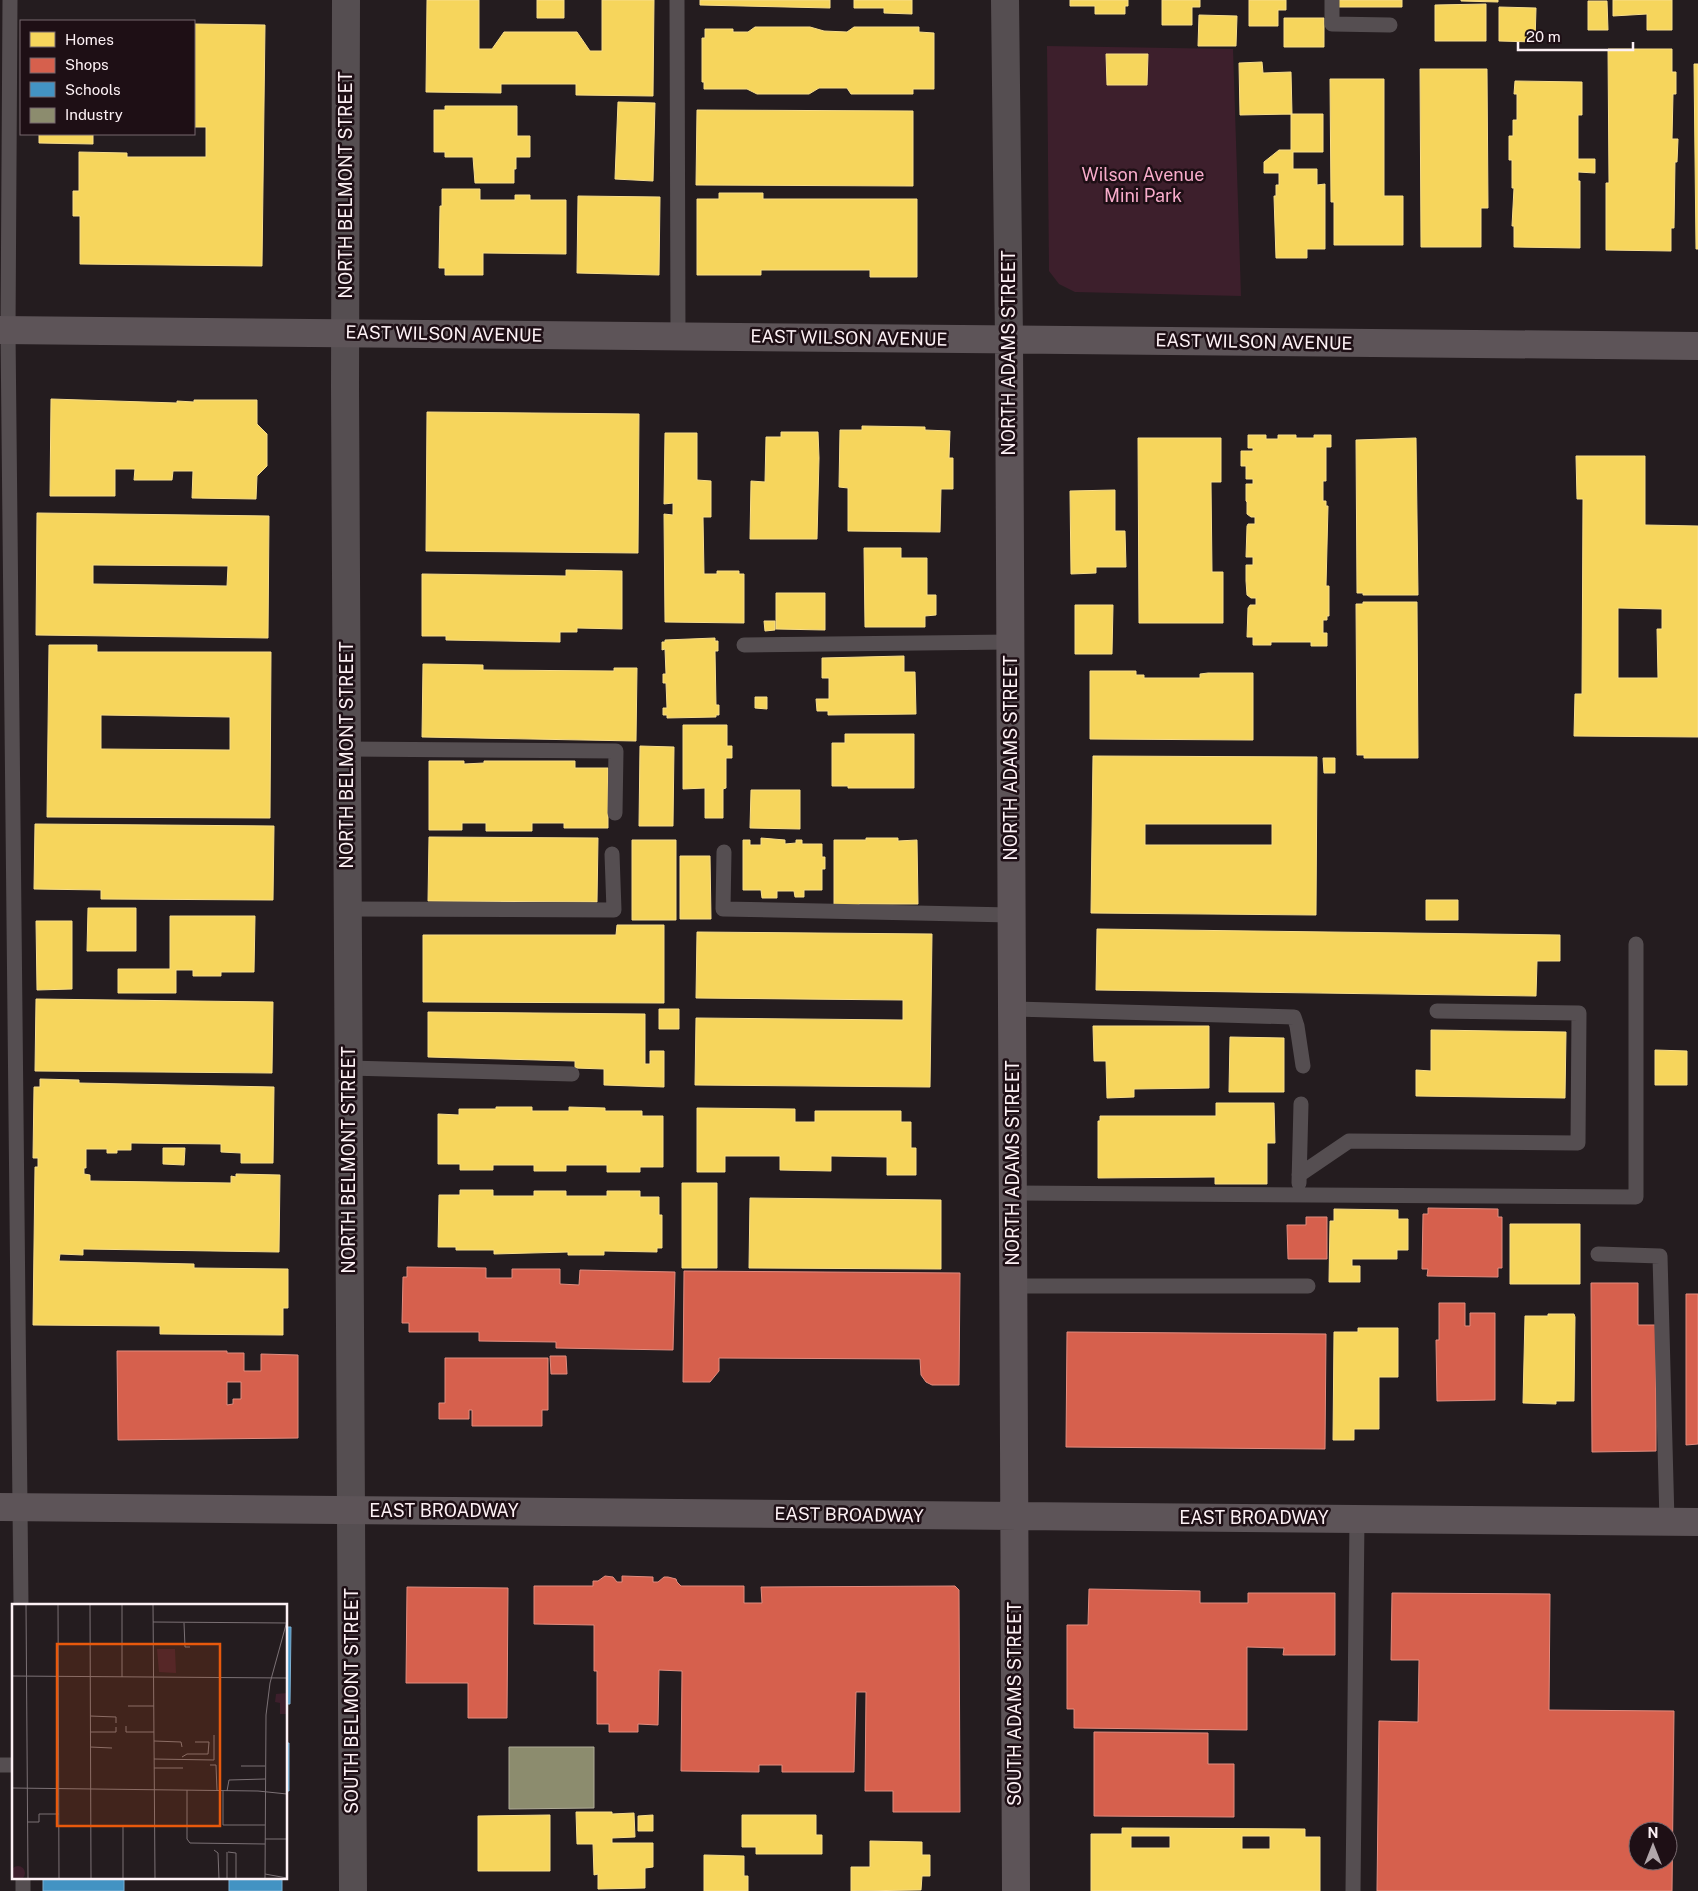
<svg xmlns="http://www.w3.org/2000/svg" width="1698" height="1891" viewBox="0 0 1698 1891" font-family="'Public Sans',sans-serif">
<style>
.green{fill:#3d1f2c}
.homes{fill:#f6d55c;stroke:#f8dd8a;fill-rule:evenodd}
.shops{fill:#d6604d;stroke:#e28c7f;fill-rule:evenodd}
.schools{fill:#4393c3;stroke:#7bafd2}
.industry{fill:#8c8c6e;stroke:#aeaa96}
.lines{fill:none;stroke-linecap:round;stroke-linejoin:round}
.lane{stroke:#554e51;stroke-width:15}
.street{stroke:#554e51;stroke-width:28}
.secondary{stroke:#5d5458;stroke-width:28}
.labels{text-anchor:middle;stroke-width:5;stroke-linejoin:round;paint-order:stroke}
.park-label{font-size:18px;fill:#f8accb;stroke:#1e0f15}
.street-label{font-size:18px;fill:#fdf1f5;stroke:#1e0f15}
.inset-road{fill:none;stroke:#7b7175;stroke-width:1}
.view{fill:#e8590c;fill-opacity:0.15;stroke:#e8590c;stroke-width:2.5}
.inset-edge{fill:none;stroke:#fdf1f5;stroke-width:2.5}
</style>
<rect width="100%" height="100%" fill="#241c1f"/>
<path class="green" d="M1047 46 1233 49 1241 296 1075 292 1059 284 1049 271Z"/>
<path class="homes" d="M427 0H479V49H492L504 32H577L590 51H602V0H654L653 96 576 95V84H501V93L426 92Z
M537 0H564V18H537Z
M700 0H830V8L700 5Z
M854 0H912V14L884 13V8H854Z
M1070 0H1128V6H1125V14H1095V6H1070Z
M1162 0H1200V7H1192V25H1162Z
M1249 0H1286V10H1278V26H1249Z
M1337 0H1402V7H1337Z
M1461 0H1498V2L1461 1Z
M1613 0H1672V30H1647V14L1613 16Z
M1588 1H1607L1608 30H1588Z
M1486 4V41H1435V5Z
M1499 7 1536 8 1535 42 1499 41Z
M1199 15 1237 16 1236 46H1198Z
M1284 18H1324V47H1284Z
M194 24 265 25 262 266 80 264V216H73V191H79V152L127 153V157H206V127H194Z
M755 27H810L824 31 847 32 854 27H919V32L934 33V89H913V94H851L847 88H819L809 94H757L747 89H704V82H702V38H705V29H733V32H748Z
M1608 49H1672V72H1676V94H1673L1672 139H1678L1677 162H1675L1674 228H1671V251L1606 250V183H1609Z
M1106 54H1148L1147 85H1107Z
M1262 62 1263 73 1291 72 1292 114 1240 115 1239 63Z
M1694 64H1698V249H1696Z
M1420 69H1487L1488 208H1481V247H1421Z
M1330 79H1384V196H1403V245H1334V202H1331Z
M1515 81 1582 82V115H1578V159H1595V173L1578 172V181H1580V248L1514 247V226H1512L1514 188H1512V160H1509V136H1513V120H1517V94H1514Z
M618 102 655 103 653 181 615 179Z
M445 106H517V136H530V157H516V169H514V183H475L473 157H445V152H434V110H445Z
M697 110 913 111V186L696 185Z
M1291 114H1323V152H1293V169H1317V185L1325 184V249H1307V258H1276L1274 196H1276V185H1279V173H1264V162L1279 150H1291Z
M39 134H93V144L39 143Z
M442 189H480V200H515V195H530V200H566V254L483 253V275H445V268H439L440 206H442Z
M719 193H763V199H917V277H870V270H761V275H697V199H719Z
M578 196 660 197 659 275 577 273Z
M51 399 177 403V401L194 402V400H257V424L267 434V466L257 476 256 499 192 498 193 471H173L172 480H134L135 469H115V496H50Z
M427 412 639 414 638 553 426 551Z
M862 426 925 427V430L950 431 949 458H953V489H941L940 532 848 531V488L839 487 840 430H862Z
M781 432H818L819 458 817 539H750L751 481 765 482 766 437H781Z
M665 433H697V480L711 481V517H703L704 574H717V571H739V574H744V623L665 622 664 514 673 515V503L664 504Z
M1248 435H1266V439H1278V435H1296V438H1314V435H1331V447H1326V481H1323V501H1326V506H1328L1326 586H1329V616H1327V620H1323V633H1327V646H1311V642H1271V645H1253V637H1247L1248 608 1250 605H1256V598H1251L1247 595 1246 581V565H1253V557H1246L1247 526 1248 524H1255V517H1251L1247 514V502L1246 501V484H1253V479H1246V466H1241V451H1253V448H1248Z
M1138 438H1221V482H1211L1212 572H1223V623H1139Z
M1416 438 1418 595H1363V593H1357L1356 440Z
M1576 456H1645V525L1698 526V737L1574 736 1575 694H1582L1583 499H1577ZM1618 608 1662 609V629H1657L1658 678H1618Z
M1115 490V531H1125L1126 567H1096V573L1071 574 1070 491Z
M37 513 269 516 268 638 36 635ZM93 565 228 566 227 586 93 584Z
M864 548H901V558H927V595H936V615L925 616V627H865Z
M566 570 622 571V629L577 628V632H560V642L446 640V636H422V574L566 576Z
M776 593H825V630L776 629Z
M1363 602H1417L1418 758H1364V755H1357L1356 604H1363Z
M1075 605H1113L1112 654H1075Z
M764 621H775V630L765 631Z
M715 638V641H718V651H715L716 705H719V715H716V717L667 718V715H663V708H667L666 683H663V674H666L665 649 662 650V642H665V640Z
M49 645H97V652H271L270 818 47 817ZM101 715 230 717V750L101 749Z
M904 656V672H915L916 714 828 715V711H817L816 699H829V678H822V658Z
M423 664 483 665V670L614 671V668H637L636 741 422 737Z
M1090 671H1136V675H1144V678H1200V674L1208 673H1253V740L1090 739Z
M755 697H767V709L755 708Z
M683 725H727V746H732V758H726V788L723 789V818H705V788L683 789Z
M845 734H914V788H848V786H832V743H845Z
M640 746 674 747 673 826H639Z
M1093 756 1317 757 1316 915 1091 913ZM1145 824H1272V845H1145Z
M1323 758H1335V773H1324Z
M429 761H464V764L484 763V761H575V768H608V828H564V823H532V831H486V823H462V830H429Z
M751 790H800V829L750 828Z
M35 824 274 826 273 900 101 899V890L34 889Z
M429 837 598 838 597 902 428 901Z
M761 838 785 840V844L796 843V840H802V844H822V857H825V869H822V890H804V897H795L794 891H777V898H762L761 890H743V840H750V845H761Z
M866 838H898V841L917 840 918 904H859V910H834V840H866Z
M632 840H676V920H632Z
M680 856H710L711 919H680Z
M1426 900H1458V920H1426Z
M88 908H136V951H87Z
M170 916H255L254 972H221V976H193V970H176V993H118V969H170Z
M36 921H72V989L37 990Z
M617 925H664V1003L423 1002V935H616Z
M1097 929 1560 935V961H1537L1536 996 1096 990Z
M697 932 932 934 930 1087 695 1085 696 1018 903 1020V1000L696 998Z
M36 999 273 1002 272 1073 35 1071Z
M659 1009H679V1029H659Z
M428 1012 645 1014V1064H650V1051H664V1087L604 1085V1069L575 1068V1061L428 1057Z
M1093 1026H1209V1088L1134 1089V1097L1107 1098 1106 1061H1094Z
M1431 1030 1566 1032 1565 1098 1416 1096V1070L1431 1071Z
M1230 1037 1284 1038V1092H1229Z
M1655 1050 1687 1051V1085H1655Z
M40 1079 79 1080V1083L274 1087 273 1163H241V1153L221 1152V1144L131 1143V1150H117V1153H107V1149H86V1168H84V1174L90 1175V1181L231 1183V1176L236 1177V1174L280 1175 279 1252 83 1249V1255L60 1254 59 1261 194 1264V1268L288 1269V1308H283V1335L160 1334V1326L33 1325 35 1167H38V1158H33L34 1087H40Z
M1216 1103H1274L1275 1143H1267V1184H1215V1177L1098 1178V1121H1100V1116H1216Z
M496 1107H532V1111H569V1107L605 1108V1111H642V1116H663V1167H640V1172H607V1165H566V1171H534V1165H493V1170H460V1164H438V1114L459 1115V1109H496Z
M697 1108 795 1109V1122H815V1111H901V1122H911V1148H916V1175H887V1157L831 1156V1171L780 1170V1156H725V1172H697Z
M163 1148H185L184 1165 163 1164Z
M682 1183H717V1268H682Z
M460 1190H493V1196H534V1191H566V1196H607V1191H640V1197H659V1215H662V1248H657V1252L604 1251V1255H568V1252L494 1254V1250H456V1247H438L439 1195H460Z
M750 1198 941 1200V1269L749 1268Z
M1334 1209 1398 1210V1219H1408V1250H1397V1259H1352V1266H1360V1282H1329L1330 1221H1334Z
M1510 1224H1580V1284H1510Z
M1548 1314H1574L1575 1317 1574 1401H1556V1404L1523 1403 1525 1316H1548Z
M1358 1328H1398V1377H1379V1429H1354V1440H1333L1334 1332H1358Z
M576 1812H612V1814L634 1813 635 1837 612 1838V1843H653V1867L645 1868V1888L598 1889V1874L594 1875 593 1844H577Z
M550 1815V1871H478V1816Z
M653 1815V1831H638V1816Z
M742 1815H816V1835H822V1854H756V1847H742Z
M1122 1828 1305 1829V1837H1320V1891H1091V1834H1122ZM1131 1836H1170V1848H1131ZM1242 1836H1270V1849H1242Z
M870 1841 922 1842V1855H930V1876H922L921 1890 851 1891V1867H870Z
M704 1855 744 1856V1876H748V1891H704Z"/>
<path class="shops" d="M1428 1208 1498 1209V1217H1502V1268H1498V1277L1427 1276 1428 1269H1422L1423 1214H1428Z
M1306 1217H1327V1259H1288L1287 1225H1306Z
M407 1267 486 1268V1278H512V1269H560V1284L579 1285 580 1270 675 1272 673 1350 556 1348V1342L479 1341V1332H409V1323H402L403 1277H407Z
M684 1271 960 1273 959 1385H932L926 1382 921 1375 920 1359 719 1358V1371L710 1382H683Z
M1591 1283H1638V1325H1656V1451L1592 1452Z
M1686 1294H1698V1444L1686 1445Z
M1439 1303H1465V1326H1470V1313H1495V1400L1437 1401 1436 1340H1439Z
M1067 1332 1326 1334 1325 1449 1066 1447Z
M117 1351H227V1353H244V1371H261V1354L298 1355V1438L118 1440ZM227 1382H241V1399H233V1404L227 1405Z
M550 1356H566L567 1374H551Z
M445 1358H548V1410H542V1426H472V1410H469V1419H439V1403H445Z
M605 1576 613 1577 617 1582H622V1576L653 1577V1582H658L664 1577H668L676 1579 677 1582 681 1586H744V1603H762L761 1587 955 1586 959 1590 960 1812H893V1791H865L866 1692H856L854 1772H782V1765H759V1772L681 1771 682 1671 659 1670 658 1725 638 1724V1732H609V1724H597V1671H594V1625L534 1624V1586H593V1581H598Z
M407 1587 508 1588 507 1718H468V1683H406Z
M1089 1589 1200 1591V1603H1248V1593H1335V1655H1283L1284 1648 1247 1647V1730L1074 1728V1709H1067V1625H1088Z
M1392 1593 1550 1594 1549 1710 1674 1711 1672 1891H1377L1379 1721 1418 1722 1419 1660H1391ZM1638 1831H1668V1861H1638Z
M1094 1732 1208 1733V1764H1234V1817L1094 1816Z"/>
<path class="schools" d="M286 1627H291L290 1704H286Z
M286 1743H289V1791H286Z
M43 1877H124V1891H43Z
M229 1877H282V1891H229Z"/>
<path class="industry" d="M509 1747H594V1808L509 1809Z"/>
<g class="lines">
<path class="lane" d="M10 0 8 331 21 1605
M677 0 678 336
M1332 0V24L1390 25
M744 645 1010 642
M347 749 616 751 615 813
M724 852 723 909 1011 915
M348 909 614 910 612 854
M1012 1009 1294 1017 1297 1026 1303 1066
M349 1068 572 1074
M1299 1175 1349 1141 1578 1143 1579 1013 1437 1011
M1299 1183 1301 1104
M1013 1193 1636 1197V944
M1598 1254 1660 1256 1667 1521
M1013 1286H1308
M0 1765H14
M23 1877V1891
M1353 1891 1357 1519"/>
<path class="street" d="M346 0 345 387 353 1891
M1005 0 1009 339"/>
<path class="secondary" d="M0 330 1698 346
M1009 339 1016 1891
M0 1507 1698 1522"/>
</g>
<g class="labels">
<g class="park-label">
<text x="1143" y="181">Wilson Avenue<tspan x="1143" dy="21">Mini Park</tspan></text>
</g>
<g class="street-label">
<text transform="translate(346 185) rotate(-90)" y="6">NORTH BELMONT STREET</text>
<text transform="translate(444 334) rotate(1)" y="6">EAST WILSON AVENUE</text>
<text transform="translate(849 338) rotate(1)" y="6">EAST WILSON AVENUE</text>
<text transform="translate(1254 342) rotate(1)" y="6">EAST WILSON AVENUE</text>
<text transform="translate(1009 353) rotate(-90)" y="6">NORTH ADAMS STREET</text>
<text transform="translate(347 755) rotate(-90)" y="6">NORTH BELMONT STREET</text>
<text transform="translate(1011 758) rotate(-90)" y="6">NORTH ADAMS STREET</text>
<text transform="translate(349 1160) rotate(-90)" y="6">NORTH BELMONT STREET</text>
<text transform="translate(1013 1163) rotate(-90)" y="6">NORTH ADAMS STREET</text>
<text x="444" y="1517">EAST BROADWAY</text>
<text transform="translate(849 1515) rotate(1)" y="6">EAST BROADWAY</text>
<text x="1254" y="1524">EAST BROADWAY</text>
<text transform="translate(352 1701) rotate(-90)" y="6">SOUTH BELMONT STREET</text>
<text transform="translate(1015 1704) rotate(-90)" y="6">SOUTH ADAMS STREET</text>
</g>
</g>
<g transform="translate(12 1604)">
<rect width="275" height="275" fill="#241c1f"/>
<path d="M145 45H163L164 69 147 68ZM275 89V110H268V99L263 98 264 90ZM-1 269a7 7 0 1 1 14 0a7 7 0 1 1-14 0Z" fill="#3d1f2c"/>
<path class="inset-road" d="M14 0 16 275M46 0 47 275M78 0 79 275M110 0V73M141 0 143 275M141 18 275 19M172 19 173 43H178M0 72 275 74M116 102H142M78 112 104 113V119M114 122V128H142M78 128H104V123M142 137 169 138 170 143M78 143 100 144M170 153 175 150H196L197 138H183M142 155 202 156V131M198 161H204L205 187M229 162H253M142 164H171M0 184 246 187 275 190M175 186V235L178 239 253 240M211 187V221H253M215 187 217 176 253 175M15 218H27V210H47M111 223V275M253 235H275M202 246 206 249 207 275M216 248 224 249V275M253 270 275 274M215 275V248M253 275 254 111 258 79 275 17"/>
<path class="view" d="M45 40H208V222H45Z"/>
<rect width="275" height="275" class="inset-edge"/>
</g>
<rect x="20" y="20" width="175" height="115" fill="#1e0f15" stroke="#77696f"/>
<rect x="30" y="32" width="25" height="15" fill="#f6d55c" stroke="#77696f"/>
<text x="65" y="45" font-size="15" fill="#fdf1f5">Homes</text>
<rect x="30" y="58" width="25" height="15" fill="#d6604d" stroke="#77696f"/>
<text x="65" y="70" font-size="15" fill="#fdf1f5">Shops</text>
<rect x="30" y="82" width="25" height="15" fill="#4393c3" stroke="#77696f"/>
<text x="65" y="95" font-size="15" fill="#fdf1f5">Schools</text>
<rect x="30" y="108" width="25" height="15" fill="#8c8c6e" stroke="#77696f"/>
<text x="65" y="120" font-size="15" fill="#fdf1f5">Industry</text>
<g transform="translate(1653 1846)"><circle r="24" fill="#1e0f15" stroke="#77696f"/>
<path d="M0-4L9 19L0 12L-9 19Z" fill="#b1a6aa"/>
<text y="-8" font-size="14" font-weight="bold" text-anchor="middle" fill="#fdf1f5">N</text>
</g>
<path d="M1518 42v8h115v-8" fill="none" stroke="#fdf1f5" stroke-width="2.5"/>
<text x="1526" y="42" font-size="15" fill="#fdf1f5" stroke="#1e0f15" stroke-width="4" paint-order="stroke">20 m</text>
</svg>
